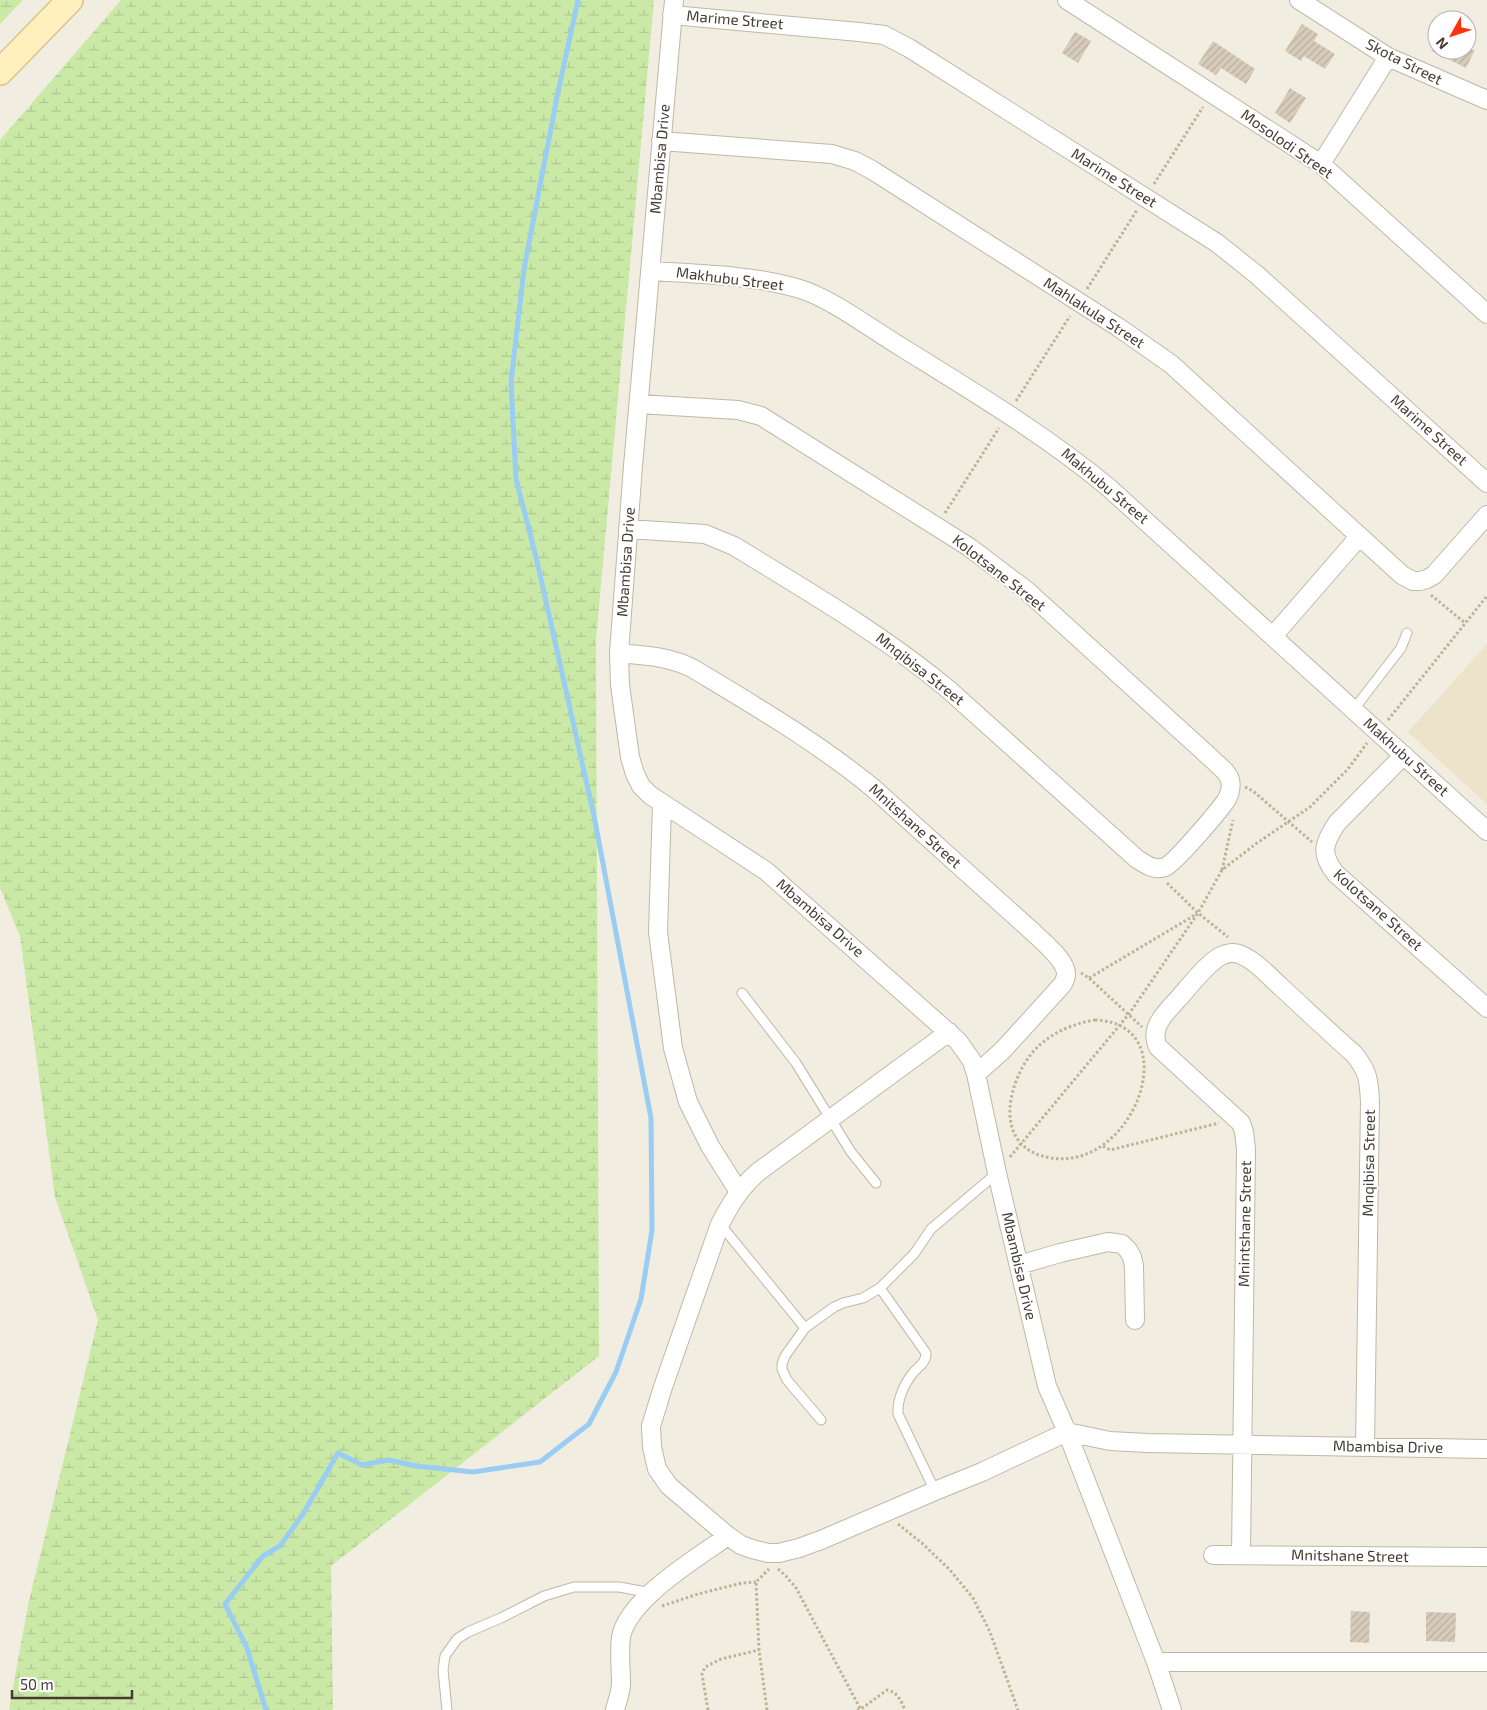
<svg xmlns="http://www.w3.org/2000/svg" width="1487" height="1710" viewBox="0 0 1487 1710" font-family="'Exo 2',sans-serif">
<style>
.education{fill:#ece3ca}
.wetland{fill:url(#wetland-marsh)}
.lines{fill:none;stroke-linecap:round;stroke-linejoin:round}
.stream{stroke:#99cdf3;stroke-width:5}
.building{fill:url(#building-hatch)}
.lane-casing{stroke:#c0b8a7;stroke-width:11}
.street-casing{stroke:#c0b8a7;stroke-width:20}
.secondary-casing{stroke:#d7c590;stroke-width:28}
.path{stroke:#bfb194;stroke-width:3;stroke-dasharray:2.5 2.5;stroke-linecap:butt}
.lane{stroke:#fff;stroke-width:9}
.street{stroke:#fff;stroke-width:18}
.secondary{stroke:#fff0be;stroke-width:25}
.labels{text-anchor:middle;stroke-width:4;stroke-linejoin:round;paint-order:stroke}
.street-label{font-size:15px;fill:#433c32;stroke:#fff}
</style>
<defs>
<pattern id="wetland-marsh" width="20" height="14" patternUnits="userSpaceOnUse" patternTransform="scale(1.25)"><rect width="20" height="14" fill="#cae9a7"/><path d="M1 5h8M5 5V1M11 12h8M15 12V8" fill="none" stroke="#afc990"/></pattern>
<pattern id="building-hatch" width="6" height="6" patternUnits="userSpaceOnUse" patternTransform="scale(1.25)"><rect width="6" height="6" fill="#d7cbb9"/><path d="M-1 1l2-2M0 6l6-6M5 7l2-2" fill="none" stroke="#baafa0"/></pattern>
</defs>
<rect width="100%" height="100%" fill="#f2ede1"/>
<path class="education" d="M1487 644V804L1408 732Z"/>
<path class="wetland" d="M0 0H23L0 24Z
M121 0H654L596 640 599 1356 331 1566 333 1710H9L28 1605 98 1320 55 1197 20 936 0 888V140Z"/>
<g class="lines">
<path class="stream" d="M266 1710 247 1648 225 1604 263 1556 280 1546 303 1514 338 1453 362 1465 389 1460 416 1466 473 1472 540 1462 589 1424 616 1372 641 1299 652 1230 651 1118 594 816 537 561 516 479 511 382 524 269 557 97 578 0"/>
</g>
<path class="building" d="M1302 24 1318 34 1314 41 1335 54 1325 69 1304 56 1301 61 1285 51Z
M1075 32 1091 41 1078 63 1062 53Z
M1213 41 1255 69 1246 84 1221 68 1216 75 1198 64Z
M1430 50H1475L1466 68Z
M1290 88 1306 98 1290 123 1275 113Z
M1351 1611 1370 1612 1369 1643 1350 1642Z
M1426 1612 1456 1613 1455 1642 1426 1641Z"/>
<g class="lines">
<defs>
<path id="lane" d="M1354 709 1401 648 1407 633
M742 993 796 1063 851 1152 876 1183
M720 1224 805 1328
M880 1288 914 1254 931 1229 997 1173
M821 1420 787 1380 782 1369V1364L785 1356 805 1328 834 1307 843 1303 863 1298 880 1288 926 1353C926 1363 919 1366 913 1373 904 1384 897 1400 898 1414L935 1491
M447 1710 443 1670 445 1656 457 1639 468 1632 503 1617 544 1596 574 1587H619L652 1593"/>
<path id="street" d="M674 0 633 466 619 653 620 685 630 757 635 774 641 786 650 795 766 871 958 1041 972 1061 976 1074 997 1173 1047 1386 1067 1432 1156 1662 1172 1710
M1067 0 1321 164 1487 314
M1299 0 1388 57 1487 100
M672 15 859 32 884 35 909 48 1217 243 1257 275 1487 483
M661 141 832 154 855 161 872 170 1118 327 1171 364 1402 575 1413 581H1420L1427 579 1434 575 1487 515
M1321 164 1388 57
M650 271C697 274 755 275 800 289 830 298 870 328 898 345 970 390 1043 433 1108 487L1487 831
M628 529 705 534 734 546C807 591 882 634 949 690L1137 859C1145 864 1154 871 1165 867 1175 863 1217 813 1225 802 1229 797 1232 787 1230 780 1228 772 1219 766 1213 760L1026 590 1002 572 969 547 761 416 738 410 639 404
M1273 636 1359 537
M619 653C647 656 667 656 692 668 755 706 817 742 873 788L1034 933C1043 942 1066 960 1066 974 1066 978 1064 982 1062 985L1003 1050 976 1074
M1404 755 1337 823C1323 844 1320 854 1336 874L1487 1008
M662 804 658 932 673 1048 688 1102 710 1146 739 1192
M949 1032 758 1172C740 1188 731 1203 720 1224L663 1387 651 1426 652 1447 657 1469 669 1486 728 1536 741 1545 752 1549 768 1553H779L799 1548 821 1540 935 1491 982 1472 1067 1432
M1019 1265 1060 1253 1108 1242 1122 1244 1128 1250 1132 1257 1134 1266 1135 1320
M1067 1432 1110 1441 1147 1443 1487 1449
M1213 1555 1487 1557
M1241 1555 1246 1149 1244 1132 1241 1123 1158 1047C1149 1028 1165 1013 1178 999 1188 988 1208 962 1221 956 1226 953 1234 952 1239 954 1255 960 1269 976 1281 987 1305 1009 1329 1032 1354 1054 1368 1071 1369 1080 1370 1102L1365 1447
M1156 1662H1487
M615 1710C617 1701 621 1692 621 1684 621 1669 619 1652 621 1637 628 1599 698 1557 728 1536"/>
<path id="secondary" d="M0 72 70 0"/>
</defs>
<use href="#lane" class="lane-casing"/>
<use href="#street" class="street-casing"/>
<use href="#secondary" class="secondary-casing"/>
<path class="path" d="M1154 184 1203 107
M1087 289 1137 210
M1016 401 1070 316
M945 513 999 428
M1431 595 1465 623
M1388 720 1487 596
M1245 787 1253 791 1312 842
M1222 870 1233 820
M1167 883 1198 913 1228 937
M1081 973 1089 978 1142 1027
M1089 978 1195 915
M1095 1020C1188 1023 1135 1171 1051 1158 994 1149 1005 1087 1032 1053 1048 1034 1071 1024 1095 1020Z
M1103 1146 1110 1150 1219 1123
M1010 1157 1129 1014 1198 913 1222 870 1257 843 1310 807 1348 769 1367 743
M898 1524 923 1544 950 1570 973 1598 990 1632 1018 1710
M778 1569 786 1576 796 1588 861 1710
M662 1606 698 1594 742 1583 756 1582
M708 1710 702 1674 705 1667 721 1659 759 1650
M767 1710 759 1650 756 1582 769 1569
M857 1710 861 1709 887 1690C898 1692 901 1701 905 1710"/>
<use href="#lane" class="lane"/>
<use href="#street" class="street"/>
<use href="#secondary" class="secondary"/>
</g>
<g class="labels">
<g class="street-label">
<text transform="translate(735 20) rotate(5)" y="5">Marime Street</text>
<text transform="translate(1404 62) rotate(27)" y="5">Skota Street</text>
<text transform="translate(1287 144) rotate(35)" y="5">Mosolodi Street</text>
<text transform="translate(660 159) rotate(-85)" y="5">Mbambisa Drive</text>
<text transform="translate(1114 178) rotate(32)" y="5">Marime Street</text>
<text transform="translate(730 279) rotate(7)" y="5">Makhubu Street</text>
<text transform="translate(1094 313) rotate(33)" y="5">Mahlakula Street</text>
<text transform="translate(1429 430) rotate(42)" y="5">Marime Street</text>
<text transform="translate(1105 486) rotate(40)" y="5">Makhubu Street</text>
<text transform="translate(626 562) rotate(-86)" y="5">Mbambisa Drive</text>
<text transform="translate(999 573) rotate(38)" y="5">Kolotsane Street</text>
<text transform="translate(920 669) rotate(38)" y="5">Mnqibisa Street</text>
<text transform="translate(1406 757) rotate(42)" y="5">Makhubu Street</text>
<text transform="translate(915 826) rotate(42)" y="5">Mnitshane Street</text>
<text transform="translate(1378 910) rotate(42)" y="5">Kolotsane Street</text>
<text transform="translate(820 918) rotate(41)" y="5">Mbambisa Drive</text>
<text transform="translate(1369 1163) rotate(-89)" y="5">Mnqibisa Street</text>
<text transform="translate(1245 1224) rotate(-89)" y="5">Mnintshane Street</text>
<text transform="translate(1019 1266) rotate(77)" y="5">Mbambisa Drive</text>
<text transform="translate(1388 1447) rotate(1)" y="5">Mbambisa Drive</text>
<text transform="translate(1350 1556) rotate(1)" y="5">Mnitshane Street</text>
</g>
</g>
<g transform="translate(1452 35) rotate(230)"><circle r="24" fill="#ffffff" stroke="#b4b1ad"/>
<path d="M0-4L9 19L0 12L-9 19Z" fill="#ff330b"/>
<text y="-8" font-size="14" font-weight="bold" text-anchor="middle" fill="#433c32">N</text>
</g>
<path d="M12 1690v8h120v-8" fill="none" stroke="#433c32" stroke-width="2.5"/>
<text x="20" y="1690" font-size="15" fill="#433c32" stroke="#ffffff" stroke-width="4" paint-order="stroke">50 m</text>
</svg>
